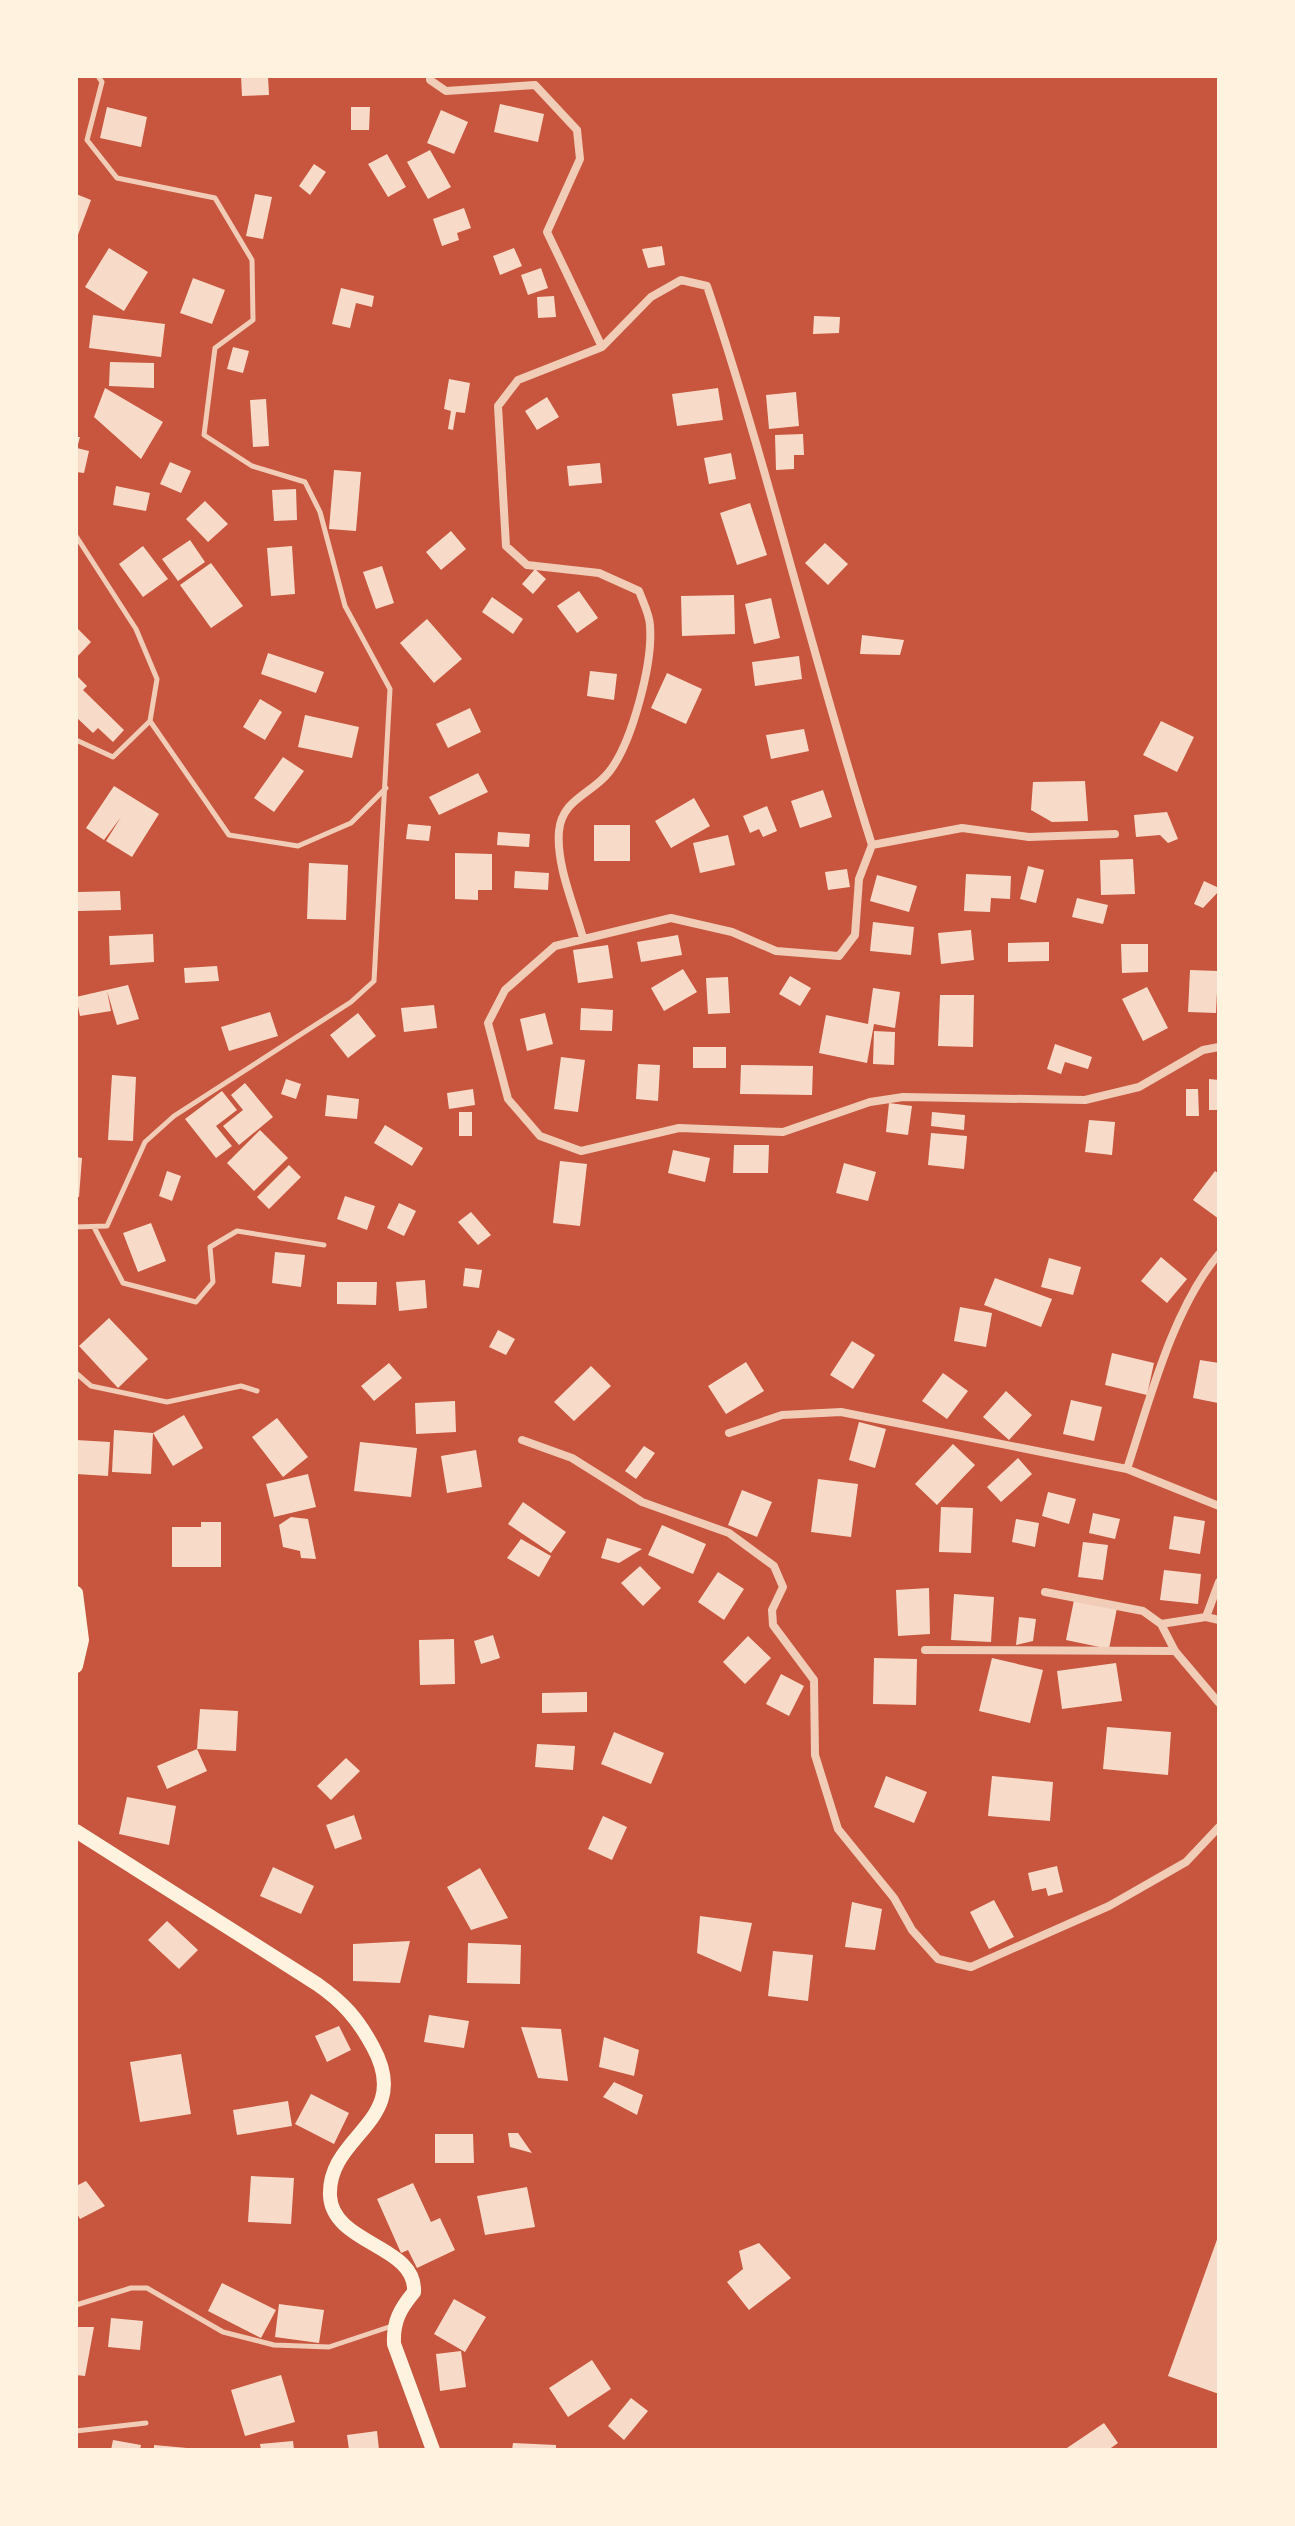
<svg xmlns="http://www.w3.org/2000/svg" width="1295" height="2526" viewBox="0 0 1295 2526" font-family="'Asap Condensed',sans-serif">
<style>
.building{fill:#f7dbc8}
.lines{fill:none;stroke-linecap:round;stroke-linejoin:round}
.service{stroke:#f1ccb7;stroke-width:5}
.minor{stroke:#f1ccb7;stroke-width:8}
.primary{stroke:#fff3e0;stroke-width:14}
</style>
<rect width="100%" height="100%" fill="#c8553d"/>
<path class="building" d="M241 76H268L269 95 242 96Z
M500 104 544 114 538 142 494 132Z
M107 107 147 117 141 147 100 138Z
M351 107H370L369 130H351Z
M441 110 468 122 454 154 427 143Z
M430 150 451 187 428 199 407 162Z
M387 154 406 187 388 197 368 164Z
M314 164 326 172 310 195 299 186Z
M76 194 91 200 76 240Z
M255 194 272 197 263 239 246 236Z
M464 208 471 228 457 233 459 240 442 246 433 219Z
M662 246 665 265 648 268 642 249Z
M109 248 148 272 124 311 85 287Z
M514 248 522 266 500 275 493 256Z
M541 268 548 288 528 295 521 275Z
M193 278 225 290 212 324 180 313Z
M341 288 374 296 372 307 356 303 350 328 332 324Z
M554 296 556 317 538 318 537 297Z
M93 315 165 324 161 357 89 348Z
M814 316 840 317 839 333 813 334Z
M233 347 249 351 243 373 227 369Z
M110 362 154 363V388L109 386Z
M449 379 470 383 465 413 456 412 453 430 448 429 451 411 444 409Z
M105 388 163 422 141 459 94 417Z
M718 388 723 420 677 426 672 394Z
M796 392 799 426 769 429 766 395Z
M547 397 559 417 537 430 525 411Z
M266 399 269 446 253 447 250 400Z
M803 434 804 455H794V469L776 470 775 435Z
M76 437H80L77 448 89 451 84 473 76 472Z
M731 453 736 479 709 484 704 458Z
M170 462 191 471 181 493 160 484Z
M600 463 602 483 569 486 567 466Z
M334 470 361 472 356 531 329 529Z
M116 486 150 493 146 511 113 505Z
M296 489 297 520 274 521 272 490Z
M205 501 228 524 208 542 186 519Z
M750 503 767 555 737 565 720 513Z
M451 531 466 549 441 570 426 552Z
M190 540 205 562 178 581 162 559Z
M825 543 848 564 828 585 805 563Z
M143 546 168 579 143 597 119 564Z
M292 546 295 594 271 596 267 548Z
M211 563 243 606 211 628 180 585Z
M382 566 394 603 376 609 363 572Z
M535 569 546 579 533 594 522 584Z
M579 591 598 618 577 633 557 606Z
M734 595 735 634 682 636 681 596Z
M492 597 523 619 513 634 482 612Z
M771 598 780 638 754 644 745 604Z
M427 619 462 659 434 683 400 643Z
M76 627 91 642 76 658Z
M862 635 904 640 900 655 860 654Z
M268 653 324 672 316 693 261 674Z
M799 656 802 679 755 686 752 662Z
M590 671 617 674 614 700 587 696Z
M667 673 702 689 686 724 651 708Z
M76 675 87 686 83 690 124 730 113 742 98 728 93 733 76 717Z
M260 699 282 712 265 740 243 727Z
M470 708 481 732 448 748 436 724Z
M305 715 359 727 352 758 298 747Z
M1161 721 1194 737 1177 772 1143 755Z
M804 729 809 751 771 759 766 735Z
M283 757 304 771 274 812 254 798Z
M478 773 488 792 439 815 429 797Z
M1085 781 1088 821 1052 822 1031 810 1033 782Z
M114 786 159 814 132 857 106 841 121 817 104 840 86 828Z
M823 790 832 817 800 828 791 801Z
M694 798 710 826 671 848 655 821Z
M767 806 777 831 763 837 759 829 750 833 743 816Z
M1167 812 1178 839 1168 843 1160 835 1136 837 1134 815Z
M408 824 431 826 429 841 406 839Z
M594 825H630V861H594Z
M498 832 530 834 529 847 497 845Z
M728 835 735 865 700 873 693 843Z
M455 853 492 854V890H478V900L455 899Z
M1133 859 1135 894 1101 895 1100 860Z
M309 863 348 865 346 920 307 919Z
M1028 866 1044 870 1036 903 1020 899Z
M847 869 850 887 828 890 825 872Z
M515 871 549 873 548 890 514 888Z
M966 874 1011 876 1010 899 991 898 990 912 964 911Z
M877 875 917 886 909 912 870 901Z
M1204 881 1219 888V891L1203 908 1194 904Z
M120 891 121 910 78 911V892Z
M1077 898 1108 905 1103 924 1072 917Z
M873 922 914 927 911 955 870 951Z
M971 930 974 960 941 964 938 933Z
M153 934 154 962 110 965 109 936Z
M678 935 682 955 641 962 637 942Z
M1049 942V961L1008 962V943Z
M1121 944H1148V972L1122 973Z
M608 945 613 978 578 983 573 950Z
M217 966 219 981 185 983 184 968Z
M683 969 697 992 664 1011 651 988Z
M1190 970 1218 971 1216 1013 1188 1012Z
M790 976 811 988 800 1006 779 994Z
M728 977 730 1013 708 1014 706 978Z
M128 985 139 1019 117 1025 107 991 111 1011 80 1016 76 997Z
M1147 987 1168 1028 1143 1041 1122 999Z
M873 988 900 992 895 1028 874 1024 867 1063 819 1053 826 1015 868 1024Z
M940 995H974L973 1047 938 1046Z
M434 1005 437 1028 404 1032 401 1008Z
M581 1008 613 1010 612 1031 580 1030Z
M270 1012 278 1036 229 1051 221 1027Z
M358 1013 376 1036 348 1058 330 1035Z
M545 1013 553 1044 527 1051 520 1019Z
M874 1031 895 1032 894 1065 873 1064Z
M1055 1044 1092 1057 1088 1069 1065 1062 1061 1074 1047 1069Z
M693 1047H726V1068H693Z
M561 1057 585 1060 578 1112 554 1109Z
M638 1064 660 1065 658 1101 636 1099Z
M741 1065 813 1066 812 1095 740 1094Z
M112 1075 136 1077 133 1141 108 1140Z
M286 1079 301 1084 296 1099 281 1094Z
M1209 1079 1219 1080V1110H1209Z
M245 1083 273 1117 239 1145 223 1126 243 1110 231 1095Z
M473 1089 475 1105 449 1109 447 1093Z
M1186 1089H1198L1199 1116H1186Z
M222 1091 237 1110 216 1126 232 1146 216 1158 185 1119Z
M327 1095 359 1099 357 1119 325 1116Z
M889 1103 912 1106 908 1135 886 1132Z
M459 1112H472V1136H459Z
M932 1112 965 1115 964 1130 931 1126Z
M1089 1120 1115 1122 1112 1155 1085 1152Z
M385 1125 423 1148 412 1166 374 1143Z
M260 1130 288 1158 254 1191 227 1163Z
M931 1133 967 1136 964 1169 928 1165Z
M734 1145H769L768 1173H733Z
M673 1150 710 1158 705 1182 668 1173Z
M76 1157 82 1158 79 1197H76Z
M560 1161 587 1164 580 1226 553 1223Z
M844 1163 876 1172 868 1201 836 1193Z
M289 1165 301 1177 269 1209 257 1197Z
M167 1171 181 1176 172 1201 159 1196Z
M1215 1171 1219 1174V1219L1193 1200Z
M345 1196 375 1206 367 1230 337 1219Z
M399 1203 416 1211 404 1236 387 1228Z
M471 1212 491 1235 478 1245 458 1222Z
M151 1223 166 1261 138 1272 123 1233Z
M275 1252 305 1255 301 1287 272 1283Z
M1161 1257 1187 1279 1167 1303 1141 1281Z
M1049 1258 1081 1267 1073 1295 1041 1287Z
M465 1268 482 1270 479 1288 463 1286Z
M995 1278 1052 1299 1041 1327 984 1305Z
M425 1280 427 1308 399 1311 396 1282Z
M337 1282H377L376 1305 337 1304Z
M960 1307 992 1313 986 1347 954 1341Z
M109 1318 148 1359 118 1388 79 1346Z
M498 1330 515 1339 506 1355 489 1347Z
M852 1341 875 1355 853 1389 830 1375Z
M1112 1353 1154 1363 1147 1395 1105 1385Z
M1200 1360 1219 1363 1218 1403 1193 1398Z
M746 1362 764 1391 726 1414 708 1386Z
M389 1363 402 1378 374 1401 361 1386Z
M591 1366 611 1386 574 1421 554 1402Z
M943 1373 968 1391 947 1419 922 1401Z
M1006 1391 1032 1415 1009 1440 983 1417Z
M1071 1400 1102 1407 1094 1441 1063 1434Z
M455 1401 456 1432 416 1434 415 1403Z
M184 1415 203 1448 173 1466 153 1433 151 1474 112 1472 114 1430 153 1433Z
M277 1418 308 1457 283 1477 252 1437Z
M859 1422 886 1429 875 1468 849 1460Z
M76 1440 110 1442 108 1476 76 1474Z
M360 1442 417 1448 411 1497 354 1491Z
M953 1444 975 1465 937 1505 915 1484Z
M644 1446 655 1453 636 1479 625 1471Z
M476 1450 482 1487 447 1493 441 1456Z
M1018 1458 1032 1474 1001 1502 987 1487Z
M308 1474 316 1507 274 1517 266 1484Z
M818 1479 858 1484 851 1537 811 1532Z
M742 1490 772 1502 757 1537 728 1525Z
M1048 1492 1076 1499 1069 1524 1042 1516Z
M523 1502 566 1532 551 1553 508 1524Z
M941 1507 973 1508 971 1553 939 1552Z
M1093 1513 1120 1519 1115 1539 1089 1533Z
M1174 1516 1205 1521 1200 1554 1169 1549Z
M291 1517 308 1519 316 1559 301 1558 300 1551 283 1547 279 1525Z
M1016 1519 1039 1523 1035 1547 1012 1542Z
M201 1522H221V1567H172V1527H201Z
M662 1525 706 1544 693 1574 648 1555Z
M607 1538 642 1549 619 1563 601 1558Z
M521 1539 551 1556 539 1577 507 1558Z
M1083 1542 1108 1545 1103 1580 1078 1577Z
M640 1566 661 1588 643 1606 621 1583Z
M1164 1570 1201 1574 1198 1604 1160 1600Z
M718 1572 744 1589 724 1620 698 1602Z
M929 1588 930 1634 898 1636 896 1590Z
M954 1594 994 1597 991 1642 951 1640Z
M1074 1600 1117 1608 1109 1649 1066 1640Z
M1019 1617 1036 1619 1033 1641 1016 1645Z
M493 1635 500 1658 481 1664 474 1641Z
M748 1636 771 1658 745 1684 723 1662Z
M454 1639 455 1684 420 1685 419 1640Z
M874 1658 917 1659 916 1705 873 1704Z
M992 1658 1043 1670 1030 1723 979 1711Z
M1116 1663 1122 1701 1062 1709 1057 1671Z
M781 1674 804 1686 789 1716 766 1704Z
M587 1692V1712L542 1713V1693Z
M200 1709 238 1711 236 1751 197 1749 207 1771 167 1789 157 1766 197 1749Z
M1107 1727 1171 1732 1168 1775 1103 1769Z
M614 1732 664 1753 651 1784 601 1764Z
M537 1744 575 1746 573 1770 535 1767Z
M346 1758 360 1771 331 1800 317 1786Z
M886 1776 927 1792 914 1823 874 1807Z
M992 1776 1053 1782 1050 1821 988 1816Z
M127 1797 176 1806 169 1845 119 1834Z
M354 1815 362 1839 335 1849 326 1825Z
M603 1816 627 1827 612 1860 588 1849Z
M1057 1866 1063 1892 1048 1896 1046 1888 1032 1891 1028 1873Z
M273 1867 314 1886 301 1914 260 1896Z
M480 1868 508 1918 471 1930 447 1887Z
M994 1900 1014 1937 989 1949 970 1912Z
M852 1902 882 1909 875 1950 845 1947Z
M700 1916 752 1923 741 1972 697 1953Z
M167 1921 198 1950 179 1969 148 1940Z
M410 1941 400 1983 353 1981V1944Z
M468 1943 521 1945 520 1984 467 1983Z
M773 1951 813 1955 808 2001 768 1996Z
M429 2015 469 2021 464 2048 424 2042Z
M339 2026 351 2050 327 2062 315 2036Z
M521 2027 561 2029 568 2081 538 2078Z
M604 2037 639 2050 634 2076 599 2067Z
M181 2054 191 2114 140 2122 130 2062Z
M614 2082 643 2095 637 2115 603 2097Z
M311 2094 349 2113 334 2144 295 2124Z
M288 2101 292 2126 237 2135 233 2110Z
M508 2133H518L532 2153 510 2147Z
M435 2134H473L474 2163H435Z
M251 2176 294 2178 291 2224 248 2222Z
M86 2181 105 2206 80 2219 76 2212V2186Z
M413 2183 431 2222 440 2218 455 2250 417 2268 408 2250 401 2253 377 2199Z
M527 2187 535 2227 485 2235 477 2196Z
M1219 2234V2394L1168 2376Z
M759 2243 791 2278 749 2310 727 2282 743 2269 739 2251Z
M222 2283 276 2310 261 2338 208 2311Z
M454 2299 486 2317 465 2352 434 2334Z
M279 2304 324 2310 319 2343 275 2337Z
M111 2318 143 2321 140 2350 108 2347Z
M76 2327H94L85 2376 76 2375Z
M461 2351 466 2387 440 2391 436 2354Z
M592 2360 611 2389 568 2417 549 2388Z
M281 2375 295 2422 245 2436 231 2390Z
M631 2398 648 2411 624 2440 608 2426Z
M1104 2423 1118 2443 1108 2450H1064Z
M377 2431 379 2450H349L347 2435Z
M113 2440 141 2445 140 2450H111Z
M293 2441 294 2450H261L260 2444Z
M513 2443 556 2445V2450H512Z
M154 2445 187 2448V2450H154Z"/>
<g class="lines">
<path class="service" d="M76 536 136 629 157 679 150 721 113 757 76 740
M150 721 229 835 298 846 351 823 386 788
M76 1227 107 1226 145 1142 174 1116 351 1002 374 981 390 689 345 606 320 512 305 482 252 466 204 435 215 348 253 320 252 260 215 198 117 178 87 140 102 82 98 76
M95 1229 123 1283 196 1302 213 1282 210 1247 237 1231 324 1245
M76 1373 91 1386 167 1402 241 1386 257 1391
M76 2305 131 2288H147L223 2332 274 2345 329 2347 392 2326
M76 2431 146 2423"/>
<path class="minor" d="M430 76V80L446 91 535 85 577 130 580 159 547 232 602 347
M1115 834 1029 837 962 828 872 845 859 879 855 935 839 956 776 951 732 932 671 918 555 946 505 990 488 1023 508 1099 540 1136 581 1151 679 1128 783 1132 870 1102 903 1097 1085 1100 1139 1087 1203 1050 1219 1047
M583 938C574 905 556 865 559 831 562 799 592 794 609 772 632 743 653 663 650 626 650 615 643 602 639 591L599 573 527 565 506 546 498 406 518 380 602 347 651 297 681 280 707 286C769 470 813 660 872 845
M729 1433 782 1415 841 1412 1127 1469 1219 1506
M522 1440 572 1458 642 1502 729 1533 774 1566 783 1587 772 1610 773 1625 814 1680 815 1755 838 1829 894 1898 912 1930 938 1959 971 1967 1109 1906 1186 1862 1219 1827
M1127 1469C1149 1402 1173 1308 1219 1254
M1045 1592 1143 1611 1161 1624
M1206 1617 1219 1582
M1219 1620 1206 1617 1161 1624 1175 1651 1219 1703
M925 1650 1175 1651"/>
<path class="primary" d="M76 1593 82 1640 76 1666
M76 1831 317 1984C343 2002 358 2019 373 2047 414 2122 327 2134 330 2196 333 2245 417 2245 414 2292 400 2309 393 2321 394 2344L433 2450"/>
</g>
<rect width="1295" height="2526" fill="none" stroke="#fff3e0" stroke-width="156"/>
</svg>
